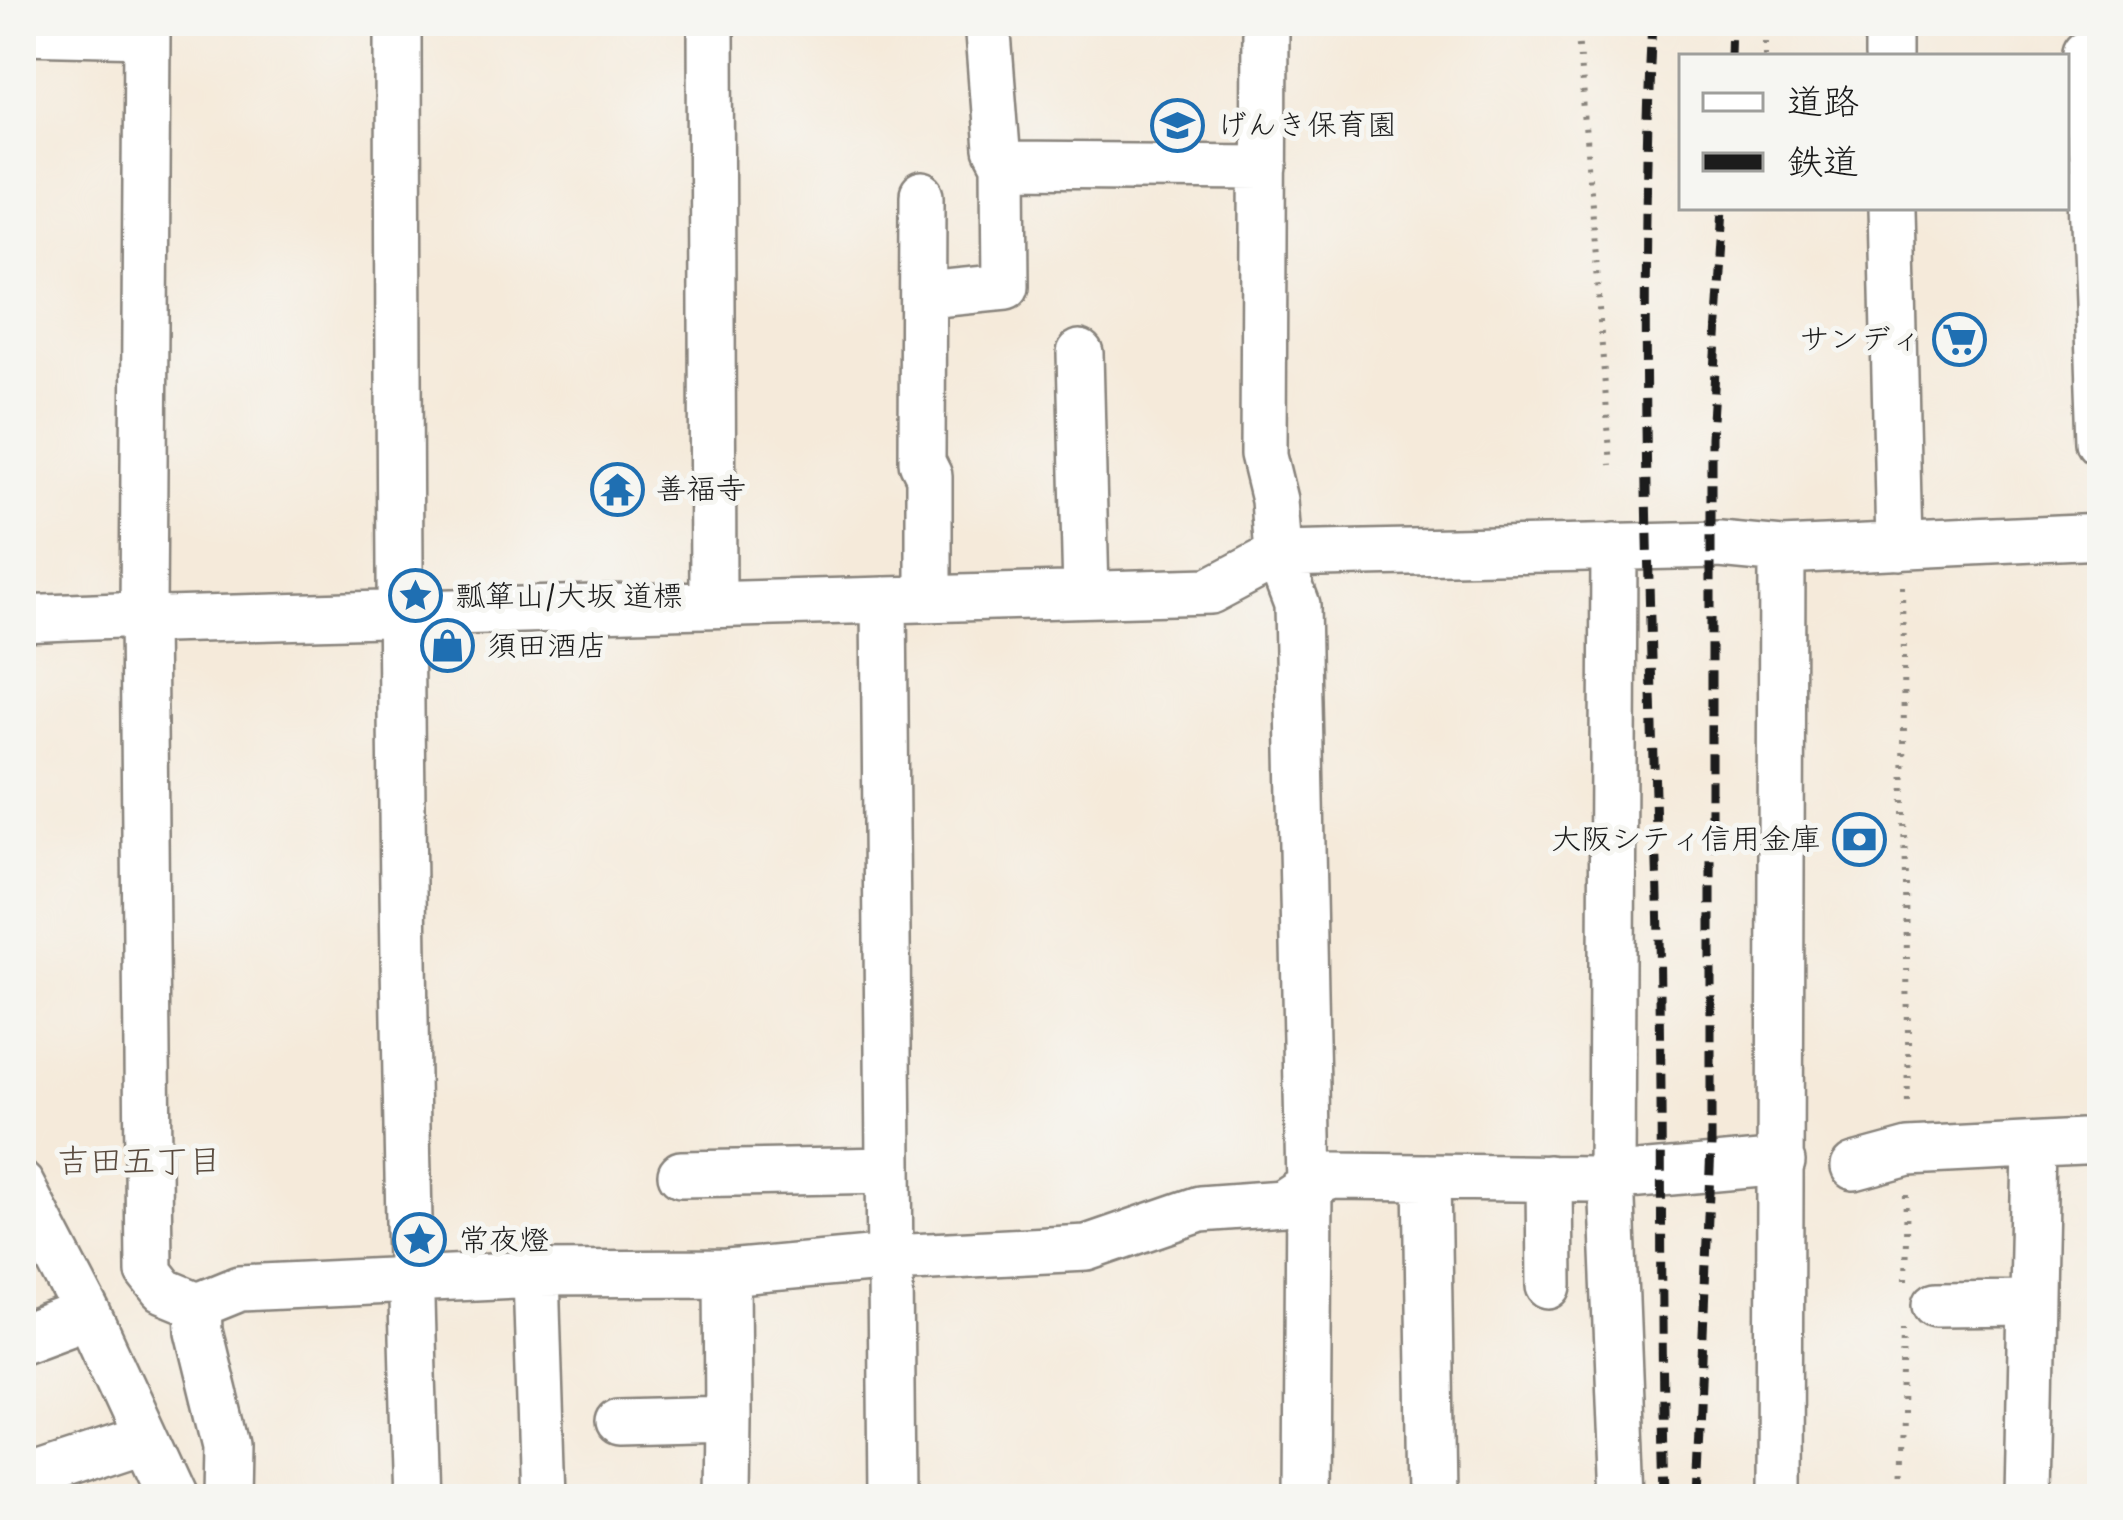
<svg xmlns="http://www.w3.org/2000/svg" width="2123" height="1520" viewBox="0 0 2123 1520" font-family="Delius,'Klee One',sans-serif">
<style>
.lines{fill:none;stroke-linecap:round;stroke-linejoin:round}
.minor-casing{stroke:#88837b;stroke-width:50}
.path{stroke:#88837b;stroke-width:6;stroke-dasharray:3 9;stroke-linecap:butt}
.minor{stroke:#fff;stroke-width:45}
.rail{stroke:#1c1c1c;stroke-width:9;stroke-dasharray:18 9;stroke-linecap:butt}
.labels{text-anchor:middle;stroke-width:10;stroke-linejoin:round;paint-order:stroke}
.poi-label{font-size:30px;fill:#1c1c1c;stroke:#f6f6f2;text-anchor:start}
.neighbourhood-label{font-size:33px;fill:#5a4b3f;stroke:#f6f6f2}
</style>
<rect width="100%" height="100%" fill="#f6f6f2"/>
<filter id="ink" filterUnits="userSpaceOnUse"><feTurbulence type="fractalNoise" baseFrequency=".00833" numOctaves="2"/><feDisplacementMap in="SourceGraphic" scale="24" xChannelSelector="R" yChannelSelector="G"/><feConvolveMatrix kernelMatrix="1 2 1 2 8 2 1 2 1" color-interpolation-filters="sRGB"/></filter>
<filter id="wash" filterUnits="userSpaceOnUse"><feTurbulence type="fractalNoise" baseFrequency=".004" numOctaves="4" result="noise"/><feDisplacementMap in="SourceGraphic" scale="48" xChannelSelector="R" yChannelSelector="G"/><feGaussianBlur stdDeviation="2.7" result="paint"/><feColorMatrix in="noise" values="0 0 0 0 0 0 0 0 0 0 0 0 0 0 0 0 0 1.4 0 .05"/><feComposite in="paint" operator="in"/></filter>
<g filter="url(#wash)">
<rect width="100%" height="100%" fill="#f5eada"/>
</g>
<g filter="url(#ink)">
<g class="lines">
<defs>
<path id="minor" d="M398 21C399 514 400 1007 417 1499
M711 21 713 603
M987 21 997 150 1005 165 1265 167
M1265 21 1263 455 1274 500 1278 555 1297 605 1309 1185 1307 1499
M1888 21V57
M21 31 147 34 143 614 149 1272 164 1291 198 1305 240 1288 536 1274 727 1273 891 1258 1087 1248 1200 1209 1282 1203 1309 1185 1333 1176 1594 1179 1782 1162
M2088 55 2102 442
M923 196 922 462 929 476V597
M1891 207 1899 546
M926 295 1006 287 1005 165
M1080 353 1086 594
M1614 547 1611 1177 1624 1499
M884 600 892 1499
M21 619 143 614 165 620 1210 591 1278 555 1720 545 1782 551 2102 536
M1854 1167 1909 1152 2102 1142
M681 1174 889 1170
M1427 1177 1432 1499
M1549 1178 1550 1286
M21 1185 88 1314 173 1499
M536 1274 543 1499
M1937 1304 2032 1303
M198 1305 199 1331 227 1445 226 1499
M21 1339 88 1314
M619 1422 728 1419 727 1273
M21 1481 146 1440
M727 1499 728 1419
M1779 1499 1782 551
M2028 1499 2035 1147"/>
</defs>
<use href="#minor" class="minor-casing"/>
<path class="path" d="M1577 21 1611 465
M1766 57V21
M1902 585 1909 1112
M1905 1280 1907 1191
M1900 1499 1904 1329"/>
<use href="#minor" class="minor"/>
<path class="rail" d="M1652 21C1638 302 1649 583 1657 864 1664 1076 1659 1287 1665 1499
M1730 57 1731 21
M1696 1499 1711 1146V437L1725 207"/>
</g>
</g>
<defs>
<symbol id="school-ring" viewBox="-11 -11 22 22"><circle r="9.5" fill="#f6f6f2" stroke="#1f6fb2" stroke-width="1.5"/><path d="M0-5L7-2L0 1L-7-2ZM-4 1L0 2.5L4 1V4Q0 6-4 4Z" fill="#1f6fb2"/></symbol>
<symbol id="supermarket-ring" viewBox="-11 -11 22 22"><circle r="9.5" fill="#f6f6f2" stroke="#1f6fb2" stroke-width="1.5"/><path d="M-6-5.5h2.5l.6 2H6L4.5 2H-2.5L-4.4-4H-6ZM-1.5 3.2a1.3 1.3 0 1 0 .1 0ZM3 3.2a1.3 1.3 0 1 0 .1 0Z" fill="#1f6fb2"/></symbol>
<symbol id="temple-ring" viewBox="-11 -11 22 22"><circle r="9.5" fill="#f6f6f2" stroke="#1f6fb2" stroke-width="1.5"/><path d="M0-6L5-2H3V0L6.5 2.5H4V6H1.5V3h-3V6H-4V2.5H-6.5L-3 0V-2H-5Z" fill="#1f6fb2"/></symbol>
<symbol id="sight-ring" viewBox="-11 -11 22 22"><circle r="9.5" fill="#f6f6f2" stroke="#1f6fb2" stroke-width="1.5"/><path d="M0-6L1.8-2.2L6-1.7L2.9 1.2L3.7 5.4L0 3.3L-3.7 5.4L-2.9 1.2L-6-1.7L-1.8-2.2Z" fill="#1f6fb2"/></symbol>
<symbol id="shop-ring" viewBox="-11 -11 22 22"><circle r="9.5" fill="#f6f6f2" stroke="#1f6fb2" stroke-width="1.5"/><path d="M-5-2.5h2.3a2.7 3.5 0 0 1 5.4 0H5L5.5 6h-11ZM-1.5-2.5h3a1.5 2.3 0 0 0-3 0Z" fill="#1f6fb2"/></symbol>
<symbol id="bank-ring" viewBox="-11 -11 22 22"><circle r="9.5" fill="#f6f6f2" stroke="#1f6fb2" stroke-width="1.5"/><path d="M-6-4H6V4H-6ZM0-2.3a2.3 2.3 0 1 0 0 4.6a2.3 2.3 0 1 0 0-4.6Z" fill="#1f6fb2"/></symbol>
</defs>
<g fill-rule="evenodd">
<use href="#school-ring" x="1148" y="96" width="59" height="59"/>
<use href="#supermarket-ring" x="1930" y="310" width="59" height="59"/>
<use href="#temple-ring" x="588" y="460" width="59" height="59"/>
<use href="#sight-ring" x="386" y="566" width="59" height="59"/>
<use href="#shop-ring" x="418" y="616" width="59" height="59"/>
<use href="#bank-ring" x="1830" y="810" width="59" height="59"/>
<use href="#sight-ring" x="390" y="1210" width="59" height="59"/>
</g>
<g class="labels">
<g class="poi-label">
<text x="1217" y="135">げんき保育園</text>
<text x="1921" y="349" text-anchor="end">サンディ</text>
<text x="656" y="499">善福寺</text>
<text x="455" y="606">瓢箪山/大坂 道標</text>
<text x="487" y="656">須田酒店</text>
<text x="1821" y="849" text-anchor="end">大阪シティ信用金庫</text>
<text x="459" y="1250">常夜燈</text>
</g>
<g class="neighbourhood-label">
<text x="139" y="1172">吉田五丁目</text>
</g>
</g>
<rect width="2123" height="1520" fill="none" stroke="#f6f6f2" stroke-width="72"/>
<rect x="1679" y="54" width="390" height="156" fill="#f6f6f2" stroke="#9f9f9c" stroke-width="3"/>
<rect x="1703" y="93" width="60" height="18" fill="#ffffff" stroke="#9f9f9c" stroke-width="3"/>
<text x="1787" y="114" font-size="36" fill="#1c1c1c">道路</text>
<rect x="1703" y="153" width="60" height="18" fill="#1c1c1c" stroke="#9f9f9c" stroke-width="3"/>
<text x="1787" y="174" font-size="36" fill="#1c1c1c">鉄道</text>
</svg>
